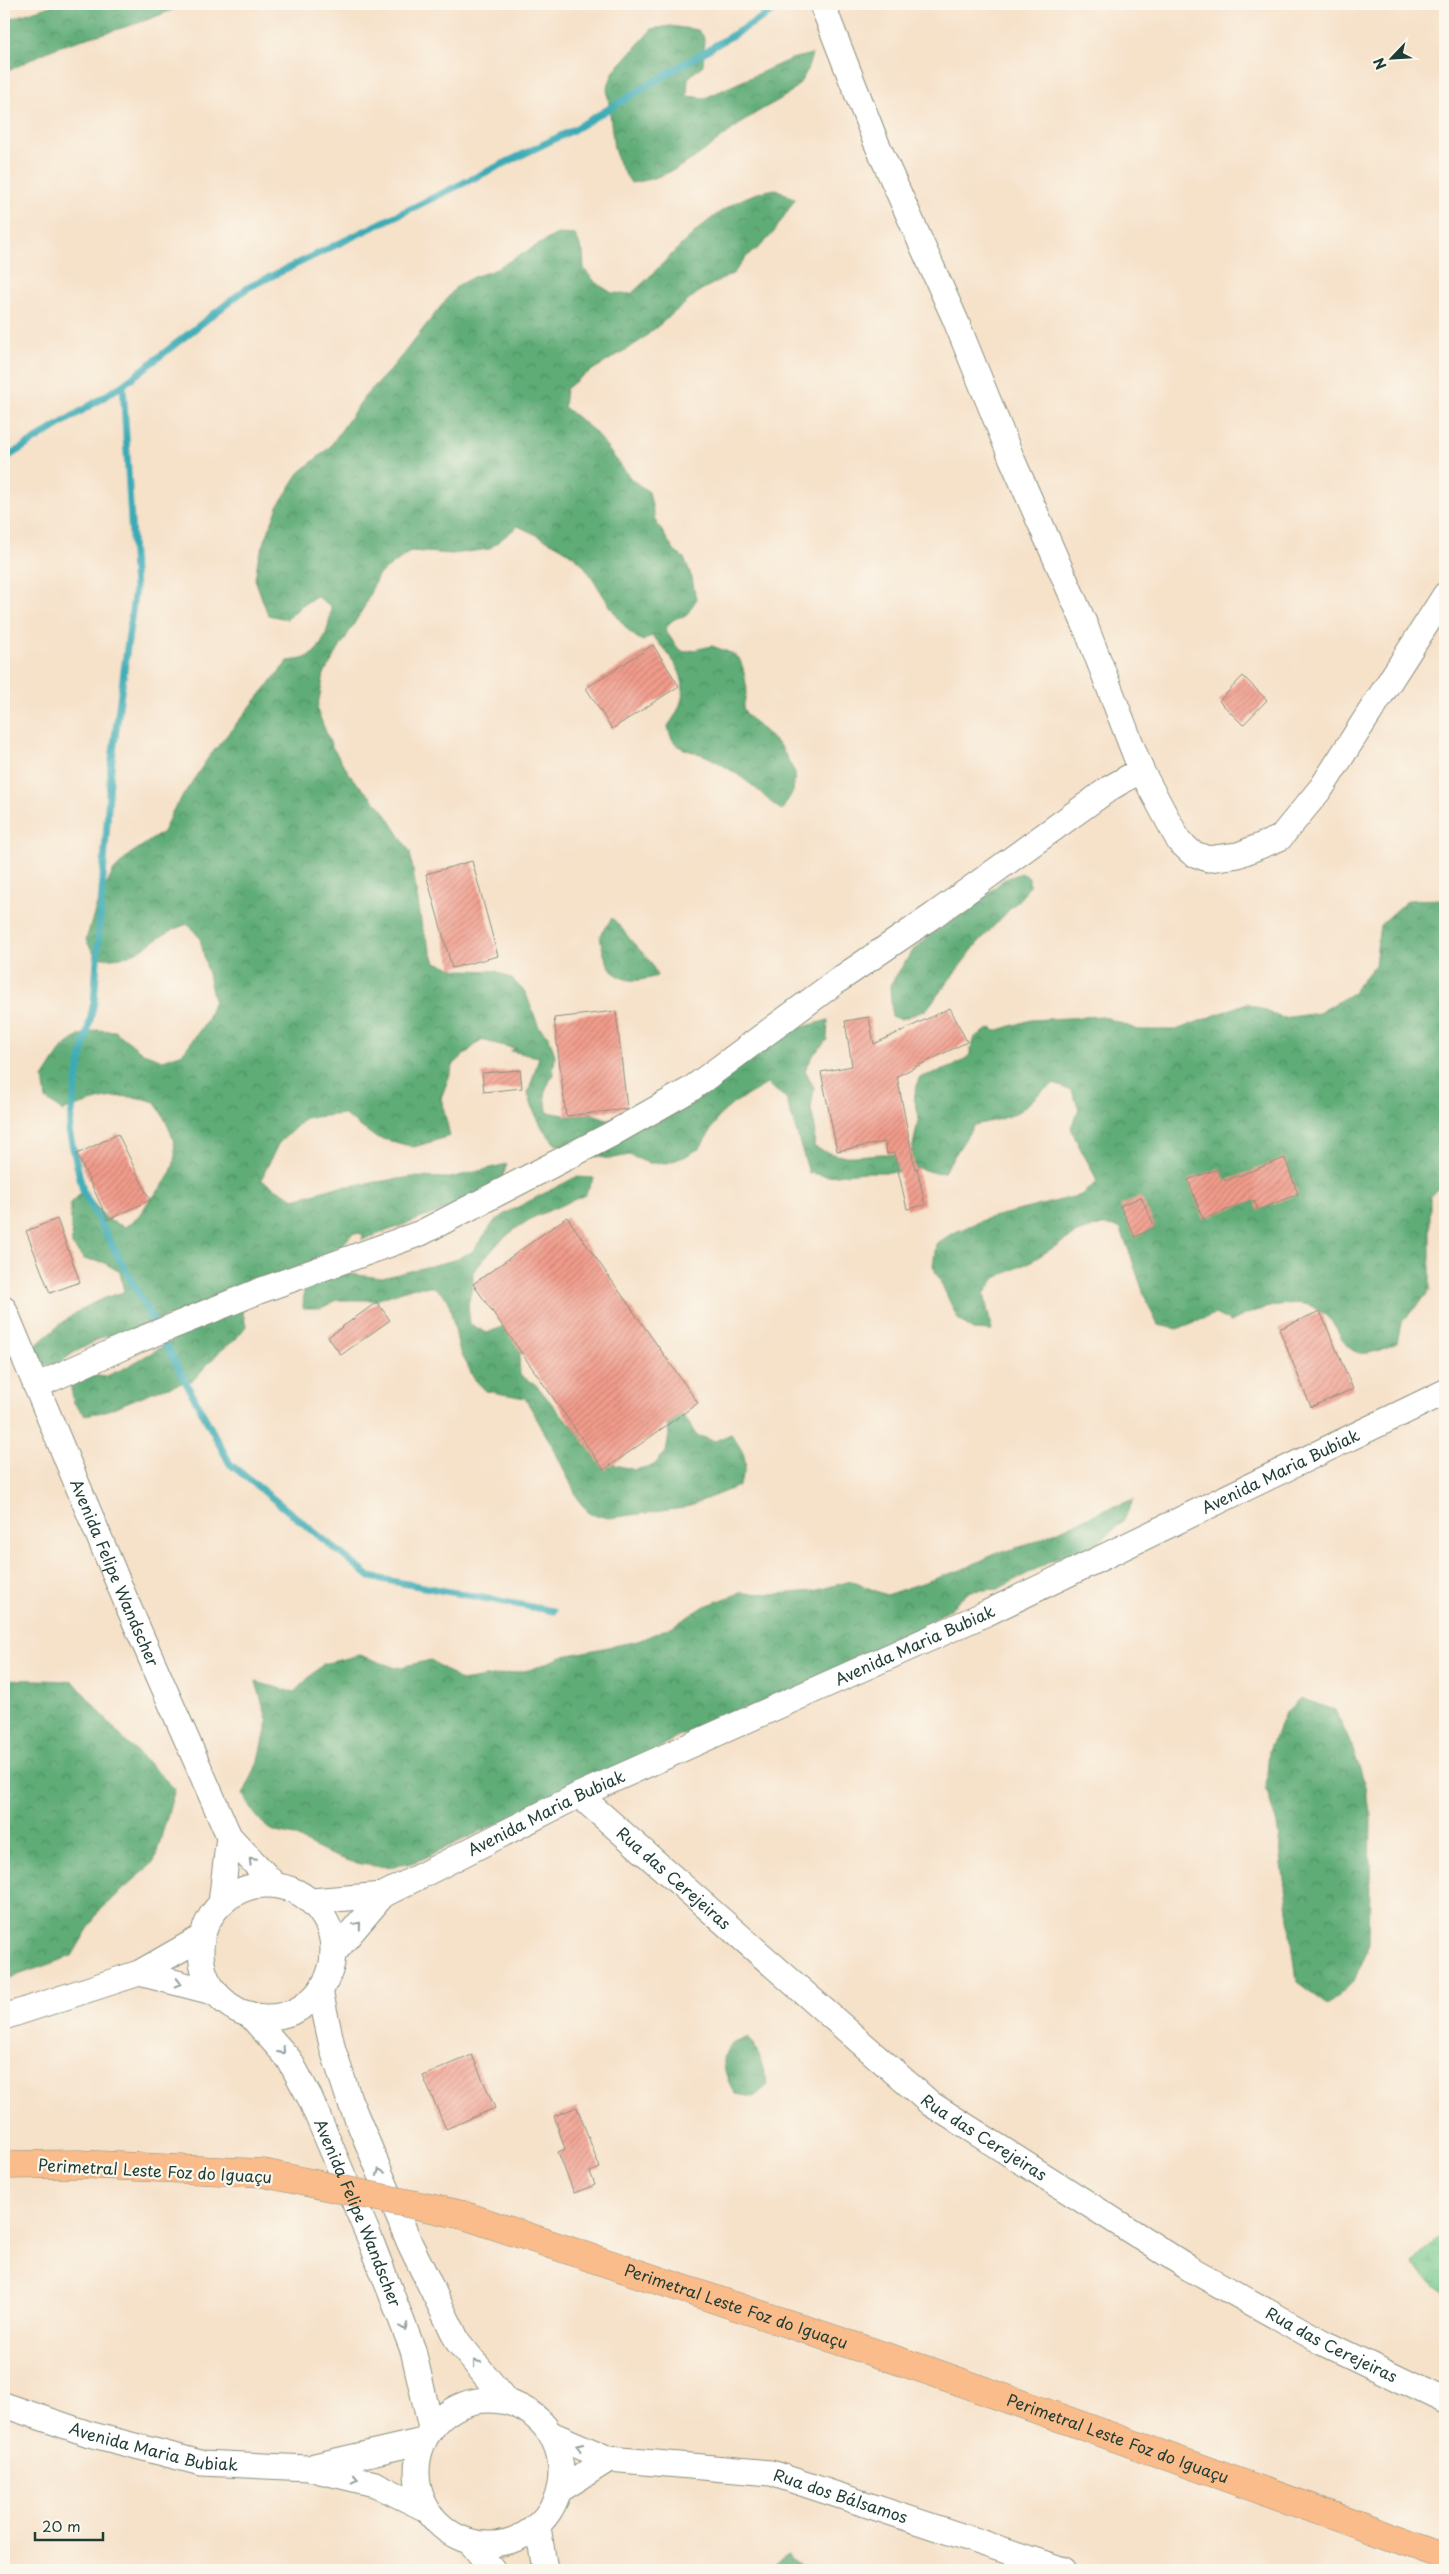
<svg xmlns="http://www.w3.org/2000/svg" width="1449" height="2574" viewBox="0 0 1449 2574" font-family="'Playpen Sans',sans-serif">
<style>
.forest{fill:url(#forest-crowns);stroke:#3e7456}
.wetland{fill:url(#wetland-marsh);stroke:#498260}
.lines{fill:none;stroke-linecap:round;stroke-linejoin:round}
.stream{stroke:#3aabb5;stroke-width:7}
.building{fill:url(#building-hatch)}
.minor-casing{stroke:#8a8f7e;stroke-width:27}
.highway-casing{stroke:#8a8f7e;stroke-width:29}
.minor{stroke:#fff;stroke-width:25}
.highway{stroke:#fabc8b;stroke-width:28}
.highway-bridge-casing{stroke:#8a8f7e;stroke-width:29;stroke-linecap:butt}
.highway-bridge{stroke:#fabc8b;stroke-width:28}
.oneway{stroke:#8f9e9a}
.labels{text-anchor:middle;stroke-width:4.5;stroke-linejoin:round;paint-order:stroke}
.street-label{font-size:16px;fill:#1f3d34;stroke:#fbf7ec}
</style>
<defs>
<pattern id="forest-crowns" width="20" height="18" patternUnits="userSpaceOnUse" patternTransform="scale(1.25)"><rect width="20" height="18" fill="#5eac77"/><path d="M2 6a3 3 0 1 1 6 0M12 15a3 3 0 1 1 6 0" fill="none" stroke="#4d8d62"/></pattern>
<pattern id="wetland-marsh" width="20" height="14" patternUnits="userSpaceOnUse" patternTransform="scale(1.25)"><rect width="20" height="14" fill="#73c88b"/><path d="M1 5h8M5 5V1M11 12h8M15 12V8" fill="none" stroke="#5ea472"/></pattern>
<pattern id="building-hatch" width="6" height="6" patternUnits="userSpaceOnUse" patternTransform="scale(1.25)"><rect width="6" height="6" fill="#f29b8b"/><path d="M-1 1l2-2M0 6l6-6M5 7l2-2" fill="none" stroke="#c38072"/></pattern>
</defs>
<rect width="100%" height="100%" fill="#fbf7ec"/>
<filter id="ink" filterUnits="userSpaceOnUse"><feTurbulence type="fractalNoise" baseFrequency=".02" numOctaves="2"/><feDisplacementMap in="SourceGraphic" scale="10" xChannelSelector="R" yChannelSelector="G"/><feConvolveMatrix kernelMatrix="1 2 1 2 8 2 1 2 1" color-interpolation-filters="sRGB"/></filter>
<filter id="wash" filterUnits="userSpaceOnUse"><feTurbulence type="fractalNoise" baseFrequency=".0096" numOctaves="4" result="noise"/><feDisplacementMap in="SourceGraphic" scale="20" xChannelSelector="R" yChannelSelector="G"/><feGaussianBlur stdDeviation="1.12" result="paint"/><feColorMatrix in="noise" values="0 0 0 0 0 0 0 0 0 0 0 0 0 0 0 0 0 1.4 0 .05"/><feComposite in="paint" operator="in"/></filter>
<g filter="url(#wash)">
<rect width="100%" height="100%" fill="#f6e1c9"/>
<path class="forest" d="M56 4H184C146 24 104 32 64 45 43 52 23 64 4 73V21Z
M670 26 698 30 704 37 703 65 688 78 687 96 705 98 791 59 812 54C809 65 806 76 798 85 786 99 765 106 750 117 708 145 683 176 631 183L620 166 614 149 607 88 614 71 652 29Z
M776 189 795 199 774 232 761 246 746 257 734 273 701 290 640 341 581 377 566 389 564 407 594 431 632 480 649 492 655 520 675 552 684 558 692 578 696 600 686 616C675 617 671 620 665 630L677 647 684 652 712 646 731 653 739 658 743 668 747 689 743 708 748 716 781 747 795 773 793 791 782 810C769 803 761 791 749 783 738 774 726 767 714 760 695 748 672 755 668 726 689 698 688 676 664 649 659 644 658 640 651 636L643 641C621 632 599 585 584 566 572 550 536 535 518 526L489 549 452 554 411 551 378 575 364 607 324 674 317 710 332 747 353 779 382 808 410 852 422 927 435 962 458 970 496 971 512 979 525 992 539 1027 549 1037 555 1055 553 1074 545 1091 547 1112 571 1116 590 1113 607 1119 627 1120 573 1150 555 1144 543 1129 534 1112 528 1094 539 1057 510 1051 517 1049 481 1040 454 1064 441 1098 450 1136 414 1147 375 1137 343 1114 305 1118 278 1144 261 1180 294 1199 334 1188 412 1177 450 1178 507 1164 498 1190 362 1240 363 1234 353 1233 341 1246 309 1263 173 1315C155 1319 140 1326 125 1337L105 1336 73 1353 58 1364 39 1365 33 1352 35 1346C66 1319 83 1303 124 1292L120 1272 103 1262 84 1259 72 1245 70 1204 83 1191 108 1220 125 1227C130 1223 136 1220 140 1215 144 1210 146 1203 151 1199 186 1162 179 1143 155 1102 118 1090 97 1100 62 1111L46 1099 43 1078 63 1047 80 1035 97 1030 115 1031 143 1053 163 1060 183 1053 206 1022 214 1001 200 938 188 924C150 935 141 964 96 957L86 940 97 904 114 870 130 854 163 832 172 812 208 758 288 661C293 660 302 660 307 657 325 648 330 624 331 606L316 596 301 606 287 619 268 615 255 579 258 559 279 504 299 473 329 448 365 396 392 368 457 286 473 277 492 271 557 234 575 235 583 252 584 269 596 283 612 293 631 294C673 257 717 196 776 189Z
M1021 873 1029 877V886L1024 894 977 944 926 1010 902 1019 892 1017 890 985 913 950 930 935 980 901 1003 880Z
M1445 899V1182L1430 1196V1291L1401 1323 1397 1343C1387 1347 1371 1355 1360 1353 1345 1350 1342 1337 1335 1326 1330 1318 1315 1305 1304 1304 1283 1301 1249 1311 1231 1322L1215 1314 1177 1329 1158 1325C1141 1294 1134 1260 1120 1228L1102 1225 1077 1233 1030 1262 995 1278 984 1294 992 1331 973 1330 958 1319 933 1266 936 1244 951 1234 985 1219 1081 1195 1097 1182C1090 1162 1077 1147 1071 1127L1079 1109 1072 1091 1054 1084C1040 1091 1037 1096 1026 1106 1012 1118 992 1121 974 1125L944 1172 935 1173 917 1168 899 1172H863L828 1176 809 1173 786 1098 767 1084 734 1103 720 1115 700 1148 684 1157 667 1163H648L629 1155 609 1159 591 1155 786 1032 828 1020 827 1040 814 1054 805 1070 814 1088 811 1109 815 1128 814 1147C844 1161 853 1155 884 1154 893 1154 901 1156 911 1156L919 1116 914 1098 919 1078 954 1066 969 1056 975 1037 991 1028 995 1031 1031 1020 1102 1016 1138 1030H1176L1247 1003 1282 1018 1319 1013 1351 994 1375 965 1380 925 1408 900Z
M612 918C622 927 627 937 636 946 647 958 651 960 657 976 618 989 605 971 600 935Z
M576 1177 594 1178 585 1195 532 1218 515 1229 499 1242 473 1272V1284L468 1305 470 1324 487 1333 522 1319 531 1341 519 1356 520 1375 537 1386 563 1417 616 1465 635 1470 654 1465 666 1452 669 1434 664 1406 685 1417 696 1435 715 1441 731 1434C746 1455 750 1462 739 1486L683 1508 609 1518 590 1514 579 1501 553 1447 525 1398 486 1391 474 1379 459 1348 448 1299 434 1287H414L376 1300H337L321 1308H303L304 1290 321 1279 342 1273 382 1278 454 1260 472 1252 494 1222 510 1211Z
M242 1309 246 1326 235 1340 219 1352 193 1380 155 1391 103 1412 84 1415 74 1403 70 1384 86 1374 104 1377 123 1369 174 1340 189 1327Z
M1134 1499 1123 1521 1094 1547 1061 1556 998 1589 970 1591 951 1608 886 1650 859 1655 827 1675 715 1723 678 1736 648 1755 436 1852C390 1880 342 1863 298 1838 292 1834 284 1834 276 1832 261 1826 251 1809 243 1795L259 1760 268 1722 256 1682 294 1692 323 1664 360 1655 396 1668 431 1660 461 1681 529 1670 564 1656 638 1641 673 1626 705 1606 740 1593 777 1594 814 1591 851 1581 886 1595 961 1570 995 1554 1030 1544 1097 1513Z
M4 1679 73 1681 125 1741 175 1789 154 1862 98 1912 72 1956 4 1980Z
M1300 1698 1335 1710 1351 1744 1363 1778 1371 1816 1369 1944 1354 1981 1328 2005 1297 1982 1277 1824 1266 1788 1269 1750 1285 1713Z
M748 2037 758 2052 768 2085 754 2097 735 2094C728 2081 717 2060 730 2046 734 2042 743 2040 748 2037Z
M787 2555 800 2566 799 2570H760L773 2567Z"/>
<path class="wetland" d="M1445 2231V2294L1412 2265Z"/>
<g class="lines">
<path class="stream" d="M123 385 135 589 111 767 94 1002 78 1074 69 1131 83 1191 230 1464 370 1577 553 1611
M4 459 123 385 247 288 573 130 785 4"/>
</g>
<g id="blocks">
<path class="building" d="M653 645 679 686 612 729 586 688Z
M1243 676 1267 700 1243 725 1219 701Z
M472 861 498 956 452 968 426 874Z
M950 1008 967 1042 897 1076 915 1169 917 1168 925 1205 907 1209 894 1153 887 1154 885 1142 837 1151 821 1072 852 1066 845 1021 869 1017 874 1044Z
M616 1011 627 1109 566 1116 554 1018Z
M520 1070 522 1088 484 1092 482 1073Z
M118 1134 150 1200 108 1220 77 1154Z
M1285 1158 1298 1194 1258 1210 1254 1200 1203 1219 1188 1180 1220 1168 1225 1181Z
M1141 1197 1155 1227 1135 1237 1120 1206Z
M567 1217 698 1403 604 1470 473 1284Z
M57 1219 80 1282 50 1293 26 1231Z
M377 1302 390 1320 341 1355 328 1337Z
M1320 1311 1353 1389 1311 1407 1279 1329Z
M472 2055 495 2108 446 2129 423 2076Z
M577 2107 600 2168 590 2172 595 2185 574 2193 558 2152 565 2149 554 2116Z"/>
</g>
</g>
<g filter="url(#ink)">
<use href="#blocks" fill-opacity="0" stroke="#8a8f7e" stroke-width="1"/>
<g class="lines">
<defs>
<g id="minor">
<path d="M1141 770 1179 841 1192 853 1208 859 1238 855 1280 838 1322 787 1445 595"/>
<path id="s1" d="M4 1309 128 1606 229 1836 275 1885"/>
<path d="M36 1386 134 1342 259 1291 421 1233 610 1135 691 1089 837 981 934 915 1110 788 1141 770 1085 625 1012 459 955 319 876 142 822 4"/>
<path id="s2" d="M579 1795 931 2104 1189 2268 1324 2343 1445 2401"/>
<circle cx="267" cy="1951" r="66"/>
<path id="s3" d="M311 1901 383 1895 579 1795 987 1613 1445 1392"/>
<path d="M221 1903 229 1836"/>
<path d="M333 1954 383 1895"/>
<path d="M139 1973 216 1993"/>
<path d="M320 1991 333 2050 349 2099 410 2244 458 2342 506 2401"/>
<path id="s4" d="M249 2014 289 2059 310 2098 370 2239 413 2350 431 2428"/>
<path d="M4 2017 139 1973 202 1937"/>
<circle cx="489" cy="2472" r="72"/>
<path id="s5" d="M4 2405 89 2434 201 2463 308 2468 375 2484 426 2509"/>
<path id="s6" d="M551 2434 609 2459 771 2473 1064 2570"/>
<path d="M315 2466 423 2441"/>
<path d="M560 2490 609 2459"/>
<path d="M538 2527 545 2570"/>
<path d="M471 2543 493 2570"/>
</g>
<g id="highway">
<path d="M4 2165 78 2164 263 2173"/>
<path id="s7" d="M463 2215 938 2374 1445 2556"/>
</g>
</defs>
<use href="#minor" class="minor-casing"/>
<use href="#highway" class="highway-casing"/>
<use href="#minor" class="minor"/>
<use href="#highway" class="highway"/>
<defs>
<path id="highway-bridge" d="M263 2173 463 2215"/>
</defs>
<use href="#highway-bridge" class="highway-bridge-casing"/>
<use href="#highway-bridge" class="highway-bridge"/>
</g>
<defs><path id="oneway-chevron" d="M-2-3.5L2.5 0L-2 3.5" fill="none" stroke-width="1.6" stroke-linecap="round" stroke-linejoin="round" transform="scale(1.25)"/></defs>
<g class="oneway">
<use href="#oneway-chevron" transform="translate(252 1861) rotate(-134)"/>
<use href="#oneway-chevron" transform="translate(358 1925) rotate(-50)"/>
<use href="#oneway-chevron" transform="translate(178 1983) rotate(15)"/>
<use href="#oneway-chevron" transform="translate(282 2051) rotate(48)"/>
<use href="#oneway-chevron" transform="translate(380 2172) rotate(-113)"/>
<use href="#oneway-chevron" transform="translate(404 2327) rotate(69)"/>
<use href="#oneway-chevron" transform="translate(476 2363) rotate(-129)"/>
<use href="#oneway-chevron" transform="translate(580 2447) rotate(-156)"/>
<use href="#oneway-chevron" transform="translate(355 2479) rotate(13)"/>
</g>
</g>
<g class="labels">
<g class="street-label">
<text dy="6" stroke="none"><textPath href="#s3" startOffset="1065">Avenida Maria Bubiak</textPath></text>
<text dy="6" stroke="none"><textPath href="#s1" startOffset="286">Avenida Felipe Wandscher</textPath></text>
<text dy="6" stroke="none"><textPath href="#s3" startOffset="660">Avenida Maria Bubiak</textPath></text>
<text dy="6" stroke="none"><textPath href="#s3" startOffset="255">Avenida Maria Bubiak</textPath></text>
<text dy="6" stroke="none"><textPath href="#s2" startOffset="126">Rua das Cerejeiras</textPath></text>
<text dy="6" stroke="none"><textPath href="#s2" startOffset="531">Rua das Cerejeiras</textPath></text>
<text transform="translate(155 2171) rotate(3)" y="6">Perimetral Leste Foz do Iguaçu</text>
<text dy="6" stroke="none"><textPath href="#s4" startOffset="229">Avenida Felipe Wandscher</textPath></text>
<text dy="6" stroke="none"><textPath href="#s7" startOffset="288">Perimetral Leste Foz do Iguaçu</textPath></text>
<text dy="6" stroke="none"><textPath href="#s2" startOffset="936">Rua das Cerejeiras</textPath></text>
<text dy="6" stroke="none"><textPath href="#s7" startOffset="692">Perimetral Leste Foz do Iguaçu</textPath></text>
<text dy="6" stroke="none"><textPath href="#s5" startOffset="156">Avenida Maria Bubiak</textPath></text>
<text dy="6" stroke="none"><textPath href="#s6" startOffset="299">Rua dos Bálsamos</textPath></text>
</g>
</g>
<rect width="1449" height="2574" fill="none" stroke="#fbf7ec" stroke-width="20"/>
<g transform="translate(1392 58) rotate(245)" stroke="#fbf7ec" stroke-width="4" paint-order="stroke">
<path d="M0-4L9 19L0 12L-9 19Z" fill="#1f3d34"/>
<text y="-8" font-size="14" font-weight="bold" text-anchor="middle" fill="#1f3d34">N</text>
</g>
<path d="M35 2532v8h68v-8" fill="none" stroke="#1f3d34" stroke-width="2.5"/>
<text x="42" y="2532" font-size="15" fill="#1f3d34" stroke="#fbf7ec" stroke-width="4" paint-order="stroke">20 m</text>
</svg>
